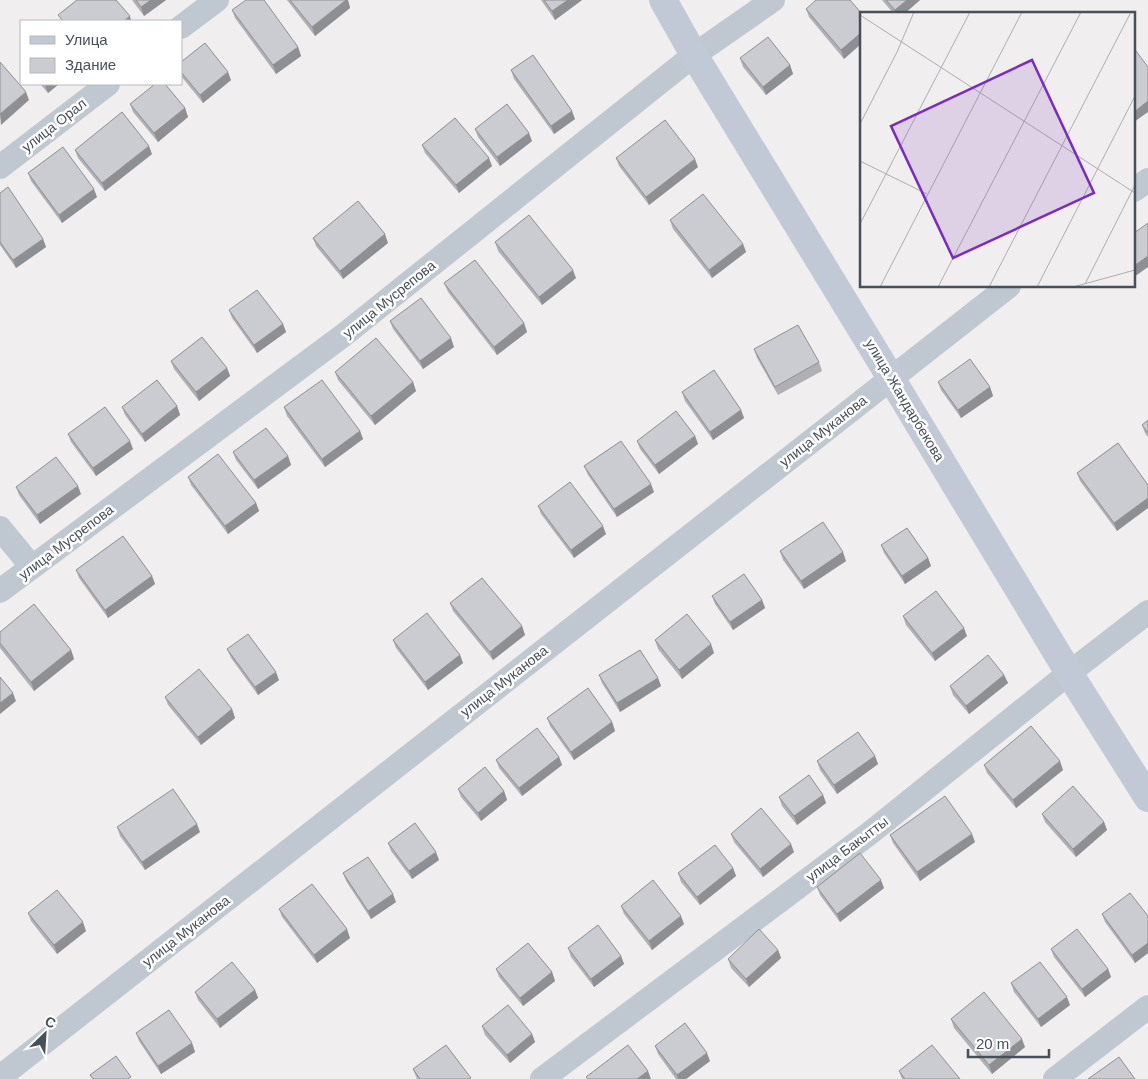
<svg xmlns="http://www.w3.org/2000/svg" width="1148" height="1079" viewBox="0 0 1148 1079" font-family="Arial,sans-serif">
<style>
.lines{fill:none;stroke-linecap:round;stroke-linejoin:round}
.street{stroke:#bfc7d0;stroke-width:24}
.secondary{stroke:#c1c9d6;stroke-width:28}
.wall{fill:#afafb5}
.shaded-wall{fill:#8e8f93}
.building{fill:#cbccd2;stroke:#8e8f93}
.labels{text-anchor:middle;stroke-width:5;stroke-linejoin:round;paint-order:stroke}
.street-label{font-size:14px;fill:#474f5b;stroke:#fff}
.inset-road{fill:none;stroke:#acaeb3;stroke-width:1}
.view{fill:#7b2cbf;fill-opacity:0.15;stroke:#7b2cbf;stroke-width:2.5}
.inset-edge{fill:none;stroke:#474f5b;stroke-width:2.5}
</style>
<rect width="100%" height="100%" fill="#f0eeee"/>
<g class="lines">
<path class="street" d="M181 27 217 0
M0 167 108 84
M1134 190 1148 180
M0 528 32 567
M0 591 345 334 694 55 773 0
M0 1077 1009 286
M542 1079 870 833 1069 673 1148 612
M1055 1079 1148 1007"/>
<path class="secondary" d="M663 0 694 55 891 378 1069 673 1148 798"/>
</g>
<path class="wall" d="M132 0H166L144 16Z
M287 0H348L350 8 315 36Z
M541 0H582L555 20Z
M882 0H920L904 14H894Z
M806 9 862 14V43L844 59 809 17Z
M232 10 298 47 301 56 276 74 235 18Z
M740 58 790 65 793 74 766 95 743 67Z
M181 62 231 80 203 103 181 76Z
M511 70 575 119 554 134 514 79Z
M40 84H59L48 93Z
M130 104 185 108 188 117 158 142 133 112Z
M475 129 532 141 500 166 478 137Z
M422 145 492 166 459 193 425 153Z
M75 150 152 154 105 191 78 158Z
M616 158 698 167 649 205 619 166Z
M28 173 97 197 62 223 31 181Z
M0 193 43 239 46 247 16 268 0 245Z
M670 220 743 244 746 252 712 278 673 229Z
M313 238 388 243 343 279 316 246Z
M495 242 576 278 542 305 498 251Z
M444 283 524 323 527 332 497 355 448 292Z
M229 310 283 324 286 332 257 353 232 318Z
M390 321 454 347 423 369 393 329Z
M754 349 819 362 822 371 778 395 757 358Z
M171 361 227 368 230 376 199 401 174 369Z
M335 372 413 382 416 391 375 425 338 380Z
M938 382 990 387 993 396 961 418 941 390Z
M682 392 741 410 744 418 713 440 685 401Z
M177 406 180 415 145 442 125 415 122 407Z
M284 407 360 431 363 439 325 467 287 416Z
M1148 420V437L1145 433 1142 425Z
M68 434 133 449 96 476 71 442Z
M695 436 698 444 659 474 640 449 637 441Z
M1118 443 1117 531 1080 481 1077 473Z
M233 452 288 456 291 465 258 489 236 460Z
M584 466 654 492 617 517 588 475Z
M188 477 256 503 259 511 228 534 191 485Z
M16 487 81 494 40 524 19 495Z
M538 506 606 534 574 558 541 514Z
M881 545 928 558 931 566 905 584 884 553Z
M780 551 846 561 804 589 783 560Z
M76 570 152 576 155 584 108 618 79 578Z
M712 596 762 600 765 608 733 630 715 604Z
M450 603 522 626 525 635 493 660 453 611Z
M903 616 967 636 935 661 906 625Z
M0 632 71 650 74 659 34 691 0 648Z
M393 640 460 655 463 663 428 690 396 648Z
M655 640 714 653 682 679 658 649Z
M227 649 279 680 258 695 231 658Z
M599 675 658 678 661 686 620 712 602 683Z
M1004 675 1008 683 969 714 953 695 950 686Z
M165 697 232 709 235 718 201 745 168 705Z
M547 718 612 722 615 731 574 760 550 726Z
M875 756 878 764 837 794 820 770 817 761Z
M559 757 562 765 522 796 499 768 496 760Z
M984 765 1063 770 1016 808 987 773Z
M458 789 504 791 507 800 481 821 461 797Z
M823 795 826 803 797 825 782 806 779 797Z
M1042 814 1104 822 1107 830 1076 857 1045 822Z
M117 827 200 832 145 870 120 836Z
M731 834 794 852 763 877 734 842Z
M890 835 975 842 920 881 893 843Z
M388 843 439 860 412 879 391 851Z
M733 868 736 876 700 905 681 882 678 873Z
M343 873 396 902 371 919 346 881Z
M817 887 884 888 840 922 820 895Z
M621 906 684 924 652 950 624 914Z
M279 909 350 938 317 963 282 917Z
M28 913 86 931 57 954 31 921Z
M1102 914 1148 916V953L1135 963 1105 922Z
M568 948 621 956 624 964 594 987 571 957Z
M1051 949 1108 969 1111 977 1085 997 1054 957Z
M778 950 781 958 749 987 731 968 728 959Z
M496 969 552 972 555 981 523 1006 499 977Z
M1011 983 1070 1005 1041 1027 1014 992Z
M255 990 258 998 220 1028 198 1000 195 992Z
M951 1019 1025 1047 992 1074 954 1028Z
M482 1026 532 1034 535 1042 510 1063 485 1035Z
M136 1033 192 1043 195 1052 161 1074 139 1041Z
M655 1046 710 1061 686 1079H676L658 1054Z
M413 1069 471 1078V1079H417Z
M899 1071 960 1079H902Z"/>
<path class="shaded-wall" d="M151 0H166L144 16 141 7Z
M346 0H348L350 8 315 36 312 27Z
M568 0H582L555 20 552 11Z
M907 0H920L904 14H896L895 10Z
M130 16 131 21H124Z
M862 32V43L844 59 841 50Z
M298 47 301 56 276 74 273 65Z
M790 65 793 74 766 95 763 87Z
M228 72 231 80 203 103 200 95Z
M46 84H59L48 93 45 85Z
M26 92 29 100 1 125 0 114Z
M1148 101V112L1134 122V112Z
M185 108 188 117 158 142 154 133Z
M572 111 575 119 554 134 551 126Z
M529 133 532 141 500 166 497 157Z
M149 146 152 154 105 191 102 183Z
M489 158 492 166 459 193 456 185Z
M695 159 698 167 649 205 646 197Z
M94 189 97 197 62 223 59 215Z
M385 234 388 243 343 279 340 271Z
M43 239 46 247 16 268 13 260Z
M743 244 746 252 712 278 709 270Z
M1148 256V267L1134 277V266Z
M573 270 576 278 542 305 539 297Z
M524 323 527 332 497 355 494 347Z
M283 324 286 332 257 353 254 345Z
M451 338 454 347 423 369 420 361Z
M227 368 230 376 199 401 196 392Z
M413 382 416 391 375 425 371 416Z
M990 387 993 396 961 418 958 410Z
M177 406 180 415 145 442 142 434Z
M741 410 744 418 713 440 710 432Z
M360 431 363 439 325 467 322 459Z
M695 436 698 444 659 474 655 465Z
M130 441 133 449 96 476 93 468Z
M288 456 291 465 258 489 254 480Z
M651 484 654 492 617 517 614 509Z
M78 486 81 494 40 524 37 515Z
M1148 498V508L1117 531 1114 523Z
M256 503 259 511 228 534 225 526Z
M603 526 606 534 574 558 571 550Z
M843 552 846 561 804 589 801 581Z
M928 558 931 566 905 584 902 576Z
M152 576 155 584 108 618 105 610Z
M762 600 765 608 733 630 730 622Z
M522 626 525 635 493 660 490 652Z
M964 628 967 636 935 661 932 653Z
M711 644 714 653 682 679 679 670Z
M71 650 74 659 34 691 31 682Z
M460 655 463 663 428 690 425 682Z
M276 672 279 680 258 695 255 687Z
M1004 675 1008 683 969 714 966 706Z
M658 678 661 686 620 712 617 703Z
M13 693 16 701 0 714V703Z
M232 709 235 718 201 745 198 737Z
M612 722 615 731 574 760 571 752Z
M875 756 878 764 837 794 834 785Z
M559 757 562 765 522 796 519 788Z
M1060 761 1063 770 1016 808 1013 800Z
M504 791 507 800 481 821 478 813Z
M823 795 826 803 797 825 794 816Z
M1104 822 1107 830 1076 857 1073 849Z
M197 824 200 832 145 870 142 862Z
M972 834 975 842 920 881 917 872Z
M791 844 794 852 763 877 760 869Z
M436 852 439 860 412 879 409 871Z
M733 868 736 876 700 905 697 897Z
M881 880 884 888 840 922 837 914Z
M393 894 396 902 371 919 368 911Z
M681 916 684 924 652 950 649 941Z
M83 922 86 931 57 954 54 945Z
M347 929 350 938 317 963 314 955Z
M1148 943V953L1135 963 1132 955Z
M778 950 781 958 749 987 746 979Z
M621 956 624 964 594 987 591 979Z
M1108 969 1111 977 1085 997 1082 989Z
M552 972 555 981 523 1006 520 998Z
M255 990 258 998 220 1028 217 1019Z
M1067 997 1070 1005 1041 1027 1038 1019Z
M532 1034 535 1042 510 1063 507 1055Z
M1022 1039 1025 1047 992 1074 989 1065Z
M192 1043 195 1052 161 1074 158 1066Z
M707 1053 710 1061 686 1079H678L677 1075Z
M648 1071 651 1079H637Z"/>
<path class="building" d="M77 0H116L130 16 124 21H63L58 15Z
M136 0H151L141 7Z
M246 0H264L298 47 273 65 232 10Z
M290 0H346L312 27Z
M544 0H568L552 11Z
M816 0H850L862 14V32L841 50 806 9Z
M886 0H907L895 10Z
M768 37 790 65 763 87 740 58Z
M205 43 228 72 200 95 181 72V62Z
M1136 51 1148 67V101L1134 112V53Z
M533 55 572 111 551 126 511 70Z
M0 62 26 92 0 114Z
M155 84H165L185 108 154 133 130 104Z
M507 104 529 133 497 157 475 129Z
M122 112 149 146 102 183 75 150Z
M455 118 489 158 456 185 422 145Z
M665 120 695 159 646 197 616 158Z
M63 147 94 189 59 215 28 173Z
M8 187 43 239 13 260 0 242V193Z
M703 194 743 244 709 270 670 220Z
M358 201 385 234 340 271 313 238Z
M529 215 573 270 539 297 495 242Z
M1148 223V256L1134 266V233Z
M475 260 524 323 494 347 444 283Z
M257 290 283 324 254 345 229 310Z
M421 298 451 338 420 361 390 321Z
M798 325 819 362 775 387 754 349Z
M202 337 227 368 196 392 171 361Z
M376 338 413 382 371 416 335 372Z
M970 359 990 387 958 410 938 382Z
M714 370 741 410 710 432 682 392Z
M157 380 177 406 142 434 122 407Z
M322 380 360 431 322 459 284 407Z
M105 407 130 441 93 468 68 434Z
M676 411 695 436 655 465 637 441Z
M1148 420V433L1142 425Z
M266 428 288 456 254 480 233 452Z
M621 441 651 484 614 509 584 466Z
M1118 443 1148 485V498L1114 523 1077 473Z
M218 454 256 503 225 526 188 477Z
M56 457 78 486 37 515 16 487Z
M570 482 603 526 571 550 538 506Z
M823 522 843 552 801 581 780 551Z
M907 528 928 558 902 576 881 545Z
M123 536 152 576 105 610 76 570Z
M744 574 762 600 730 622 712 596Z
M482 578 522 626 490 652 450 603Z
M936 591 964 628 932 653 903 616Z
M34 604 71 650 31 682 0 643V632Z
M427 613 460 655 425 682 393 640Z
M687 614 711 644 679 670 655 640Z
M248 634 276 672 255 687 227 649Z
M640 650 658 678 617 703 599 675Z
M988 655 1004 675 966 706 950 686Z
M199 669 232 709 198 737 165 697Z
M0 677 13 693 0 703Z
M588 688 612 722 571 752 547 718Z
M1031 726 1060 761 1013 800 984 765Z
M537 728 559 757 519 788 496 760Z
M858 732 875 756 834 785 817 761Z
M485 767 504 791 478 813 458 789Z
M809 775 823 795 794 816 779 797Z
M1073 786 1104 822 1073 849 1042 814Z
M173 789 197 824 142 862 117 827Z
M945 796 972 834 917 872 890 835Z
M761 808 791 844 760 869 731 834Z
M415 823 436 852 409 871 388 843Z
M715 845 733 868 697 897 678 873Z
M860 853 881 880 837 914 817 887Z
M368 857 393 894 368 911 343 873Z
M653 880 681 916 649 941 621 906Z
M312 884 347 929 314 955 279 909Z
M57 890 83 922 54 945 28 913Z
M1130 893 1148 916V943L1132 955 1102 914Z
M598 925 621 956 591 979 568 948Z
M759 929 778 950 746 979 728 959Z
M1077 929 1108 969 1082 989 1051 949Z
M528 943 552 972 520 998 496 969Z
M232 962 255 990 217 1019 195 992Z
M1040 962 1067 997 1038 1019 1011 983Z
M984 992 1022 1039 989 1065 951 1019Z
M508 1005 532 1034 507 1055 482 1026Z
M169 1010 192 1043 158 1066 136 1033Z
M685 1023 707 1053 677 1075 655 1046Z
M446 1045 471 1078 469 1079H420L413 1069Z
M628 1045 648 1071 637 1079H588L586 1077Z
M932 1045 960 1079H905L899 1071Z
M116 1056 131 1077 128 1079H93L90 1075Z
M1119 1057 1135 1079H1088Z"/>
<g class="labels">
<g class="street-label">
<text transform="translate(54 125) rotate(-38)" y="5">улица Орал</text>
<text transform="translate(389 299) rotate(-39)" y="5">улица Мусрепова</text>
<text transform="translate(905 400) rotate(59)" y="5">улица Жандарбекова</text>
<text transform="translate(823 431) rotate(-38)" y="5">улица Муканова</text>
<text transform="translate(66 542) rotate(-37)" y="5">улица Мусрепова</text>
<text transform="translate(504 681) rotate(-38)" y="5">улица Муканова</text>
<text transform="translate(847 849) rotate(-37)" y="5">улица Бакытты</text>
<text transform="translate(186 931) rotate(-38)" y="5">улица Муканова</text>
</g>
</g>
<g transform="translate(860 12)">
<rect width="275" height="275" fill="#f0eeee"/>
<path class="inset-road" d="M0 3 275 181M0 112 37 40 54 0M0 149 67 182M0 212 110 0M225 272 275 173M20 275 162 0M78 275 221 0M129 275 271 0M177 275 275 84M213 275 275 258"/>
<path class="view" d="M172 48 234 181 93 246 31 114Z"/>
<rect width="275" height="275" class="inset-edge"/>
</g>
<rect x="20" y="20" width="162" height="65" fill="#ffffff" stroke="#b5b9bd"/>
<rect x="30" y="36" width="25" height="8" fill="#c1c9d6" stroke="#b5b9bd"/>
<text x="65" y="45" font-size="15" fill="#474f5b">Улица</text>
<rect x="30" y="58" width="25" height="15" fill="#cbccd2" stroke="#b5b9bd"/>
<text x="65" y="70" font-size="15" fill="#474f5b">Здание</text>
<g transform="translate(45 1034) rotate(25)" stroke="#ffffff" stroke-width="4" paint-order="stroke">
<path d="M0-4L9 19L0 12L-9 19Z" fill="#474f5b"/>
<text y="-8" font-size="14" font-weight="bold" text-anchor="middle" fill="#474f5b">С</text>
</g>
<path d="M968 1049v8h81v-8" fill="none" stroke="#474f5b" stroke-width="2.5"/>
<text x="976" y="1049" font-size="15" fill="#474f5b" stroke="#ffffff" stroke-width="4" paint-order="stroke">20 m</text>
</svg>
